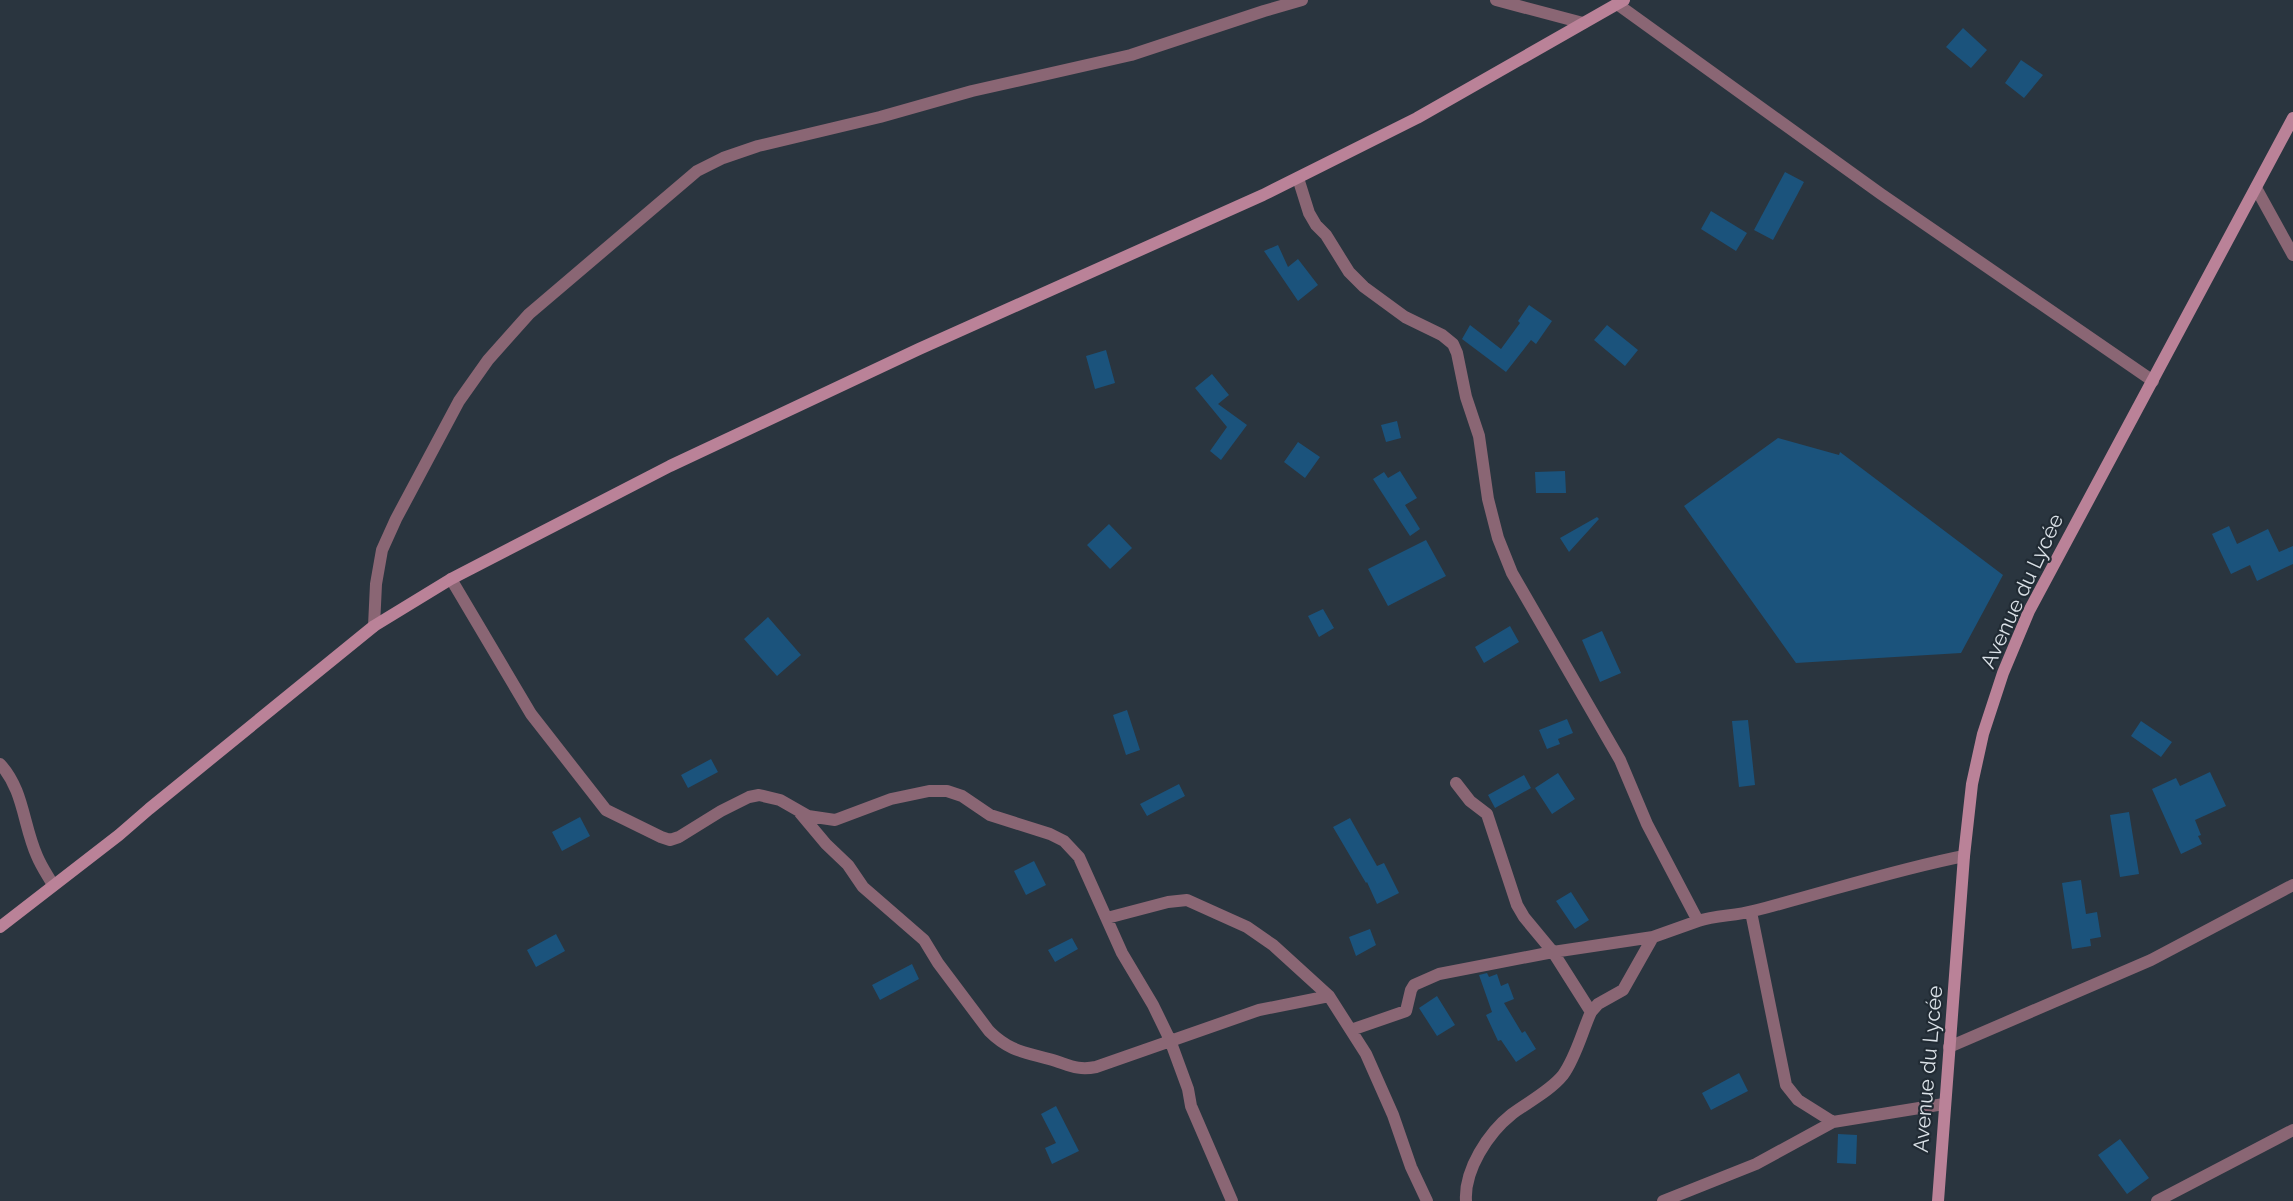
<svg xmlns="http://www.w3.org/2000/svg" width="2293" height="1201" viewBox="0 0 2293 1201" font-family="Raleway,sans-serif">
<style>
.building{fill:#1b537c}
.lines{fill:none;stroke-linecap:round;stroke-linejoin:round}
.street{stroke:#8a6674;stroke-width:12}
.secondary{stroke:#ba8298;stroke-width:12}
.labels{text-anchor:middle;stroke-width:4.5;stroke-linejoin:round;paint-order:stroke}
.street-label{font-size:21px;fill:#dae1e7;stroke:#212b34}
</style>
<rect width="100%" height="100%" fill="#2a353f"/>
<path class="building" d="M1963 28 1987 50 1971 68 1946 47Z
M2021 60 2043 75 2024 98 2005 83Z
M1785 172 1804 182 1773 240 1754 230Z
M1711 211 1747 233 1736 251 1701 229Z
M1278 245 1288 267 1298 259 1318 285 1298 301 1264 251Z
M1529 305 1552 321 1536 344 1531 340 1506 372 1462 339 1470 325 1501 349 1520 323 1518 321Z
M1607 325 1638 350 1625 366 1594 340Z
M1106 350 1115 383 1095 389 1086 356Z
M1212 374 1229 395 1218 404 1247 425 1221 460 1210 451 1227 427 1195 388Z
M1397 421 1401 438 1386 442 1381 425Z
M1778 438 1839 455 1840 452 2003 575 1961 653 1796 663 1684 506Z
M1298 442 1320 457 1305 478 1284 462Z
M1400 471 1417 498 1405 505 1420 529 1410 536 1373 479 1384 472 1388 478Z
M1565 471 1566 493H1536L1535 472Z
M1597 517 1599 519 1569 552 1560 538Z
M1109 524 1132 548 1110 569 1087 545Z
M2229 526 2237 544 2268 529 2279 552 2293 546V564L2257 581 2250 565 2231 574 2212 534Z
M1426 540 1446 576 1388 606 1368 569Z
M1323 609 1334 628 1319 637 1308 616Z
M768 617 801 655 777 676 744 639Z
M1510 626 1519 642 1484 663 1475 647Z
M1602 631 1621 673 1600 682 1582 640Z
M1127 710 1140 750 1126 755 1113 715Z
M1567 719 1573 733 1558 739 1560 744 1547 749 1539 730Z
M1748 720 1755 785 1739 787 1732 721Z
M2141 721 2172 742 2161 757 2131 736Z
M711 759 718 772 688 788 681 775Z
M2210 772 2226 806 2195 820 2201 835 2198 836 2202 844 2181 854 2152 789 2176 778 2180 786Z
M1558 773 1575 799 1552 814 1535 788Z
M1524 775 1531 788 1495 808 1488 795Z
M1179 784 1185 796 1147 816 1140 804Z
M2129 812 2139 874 2120 877 2110 815Z
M580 817 590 836 562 851 552 832Z
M1350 818 1377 866 1384 863 1399 893 1377 904 1367 882 1366 883 1333 827Z
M1034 861 1046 885 1026 895 1014 871Z
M2081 880 2086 914 2097 912 2101 937 2090 939 2091 946 2072 949 2062 883Z
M1571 892 1589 920 1575 929 1556 901Z
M1370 929 1376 945 1356 956 1349 937Z
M556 934 565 951 536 967 527 950Z
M1072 938 1078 949 1055 962 1048 950Z
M912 964 919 979 880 1000 872 985Z
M1487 973 1489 977 1497 974 1501 986 1508 983 1514 999 1504 1003 1522 1033 1525 1031 1536 1049 1516 1062 1501 1040 1498 1041 1486 1015 1492 1012 1479 975Z
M1437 996 1455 1025 1437 1036 1419 1008Z
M1739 1073 1748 1091 1711 1110 1702 1093Z
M1056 1106 1079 1151 1052 1164 1045 1148 1056 1143 1041 1114Z
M1838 1134 1857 1135 1856 1164 1837 1163Z
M2120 1139 2149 1178 2127 1194 2098 1155Z"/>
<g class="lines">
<path class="street" d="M1496 0 1583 23
M1617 4 1881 194 2153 381
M1298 178 1309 213 1316 225 1326 235 1349 272 1364 287 1405 317 1442 335 1453 344 1457 353 1466 397 1479 436 1488 499 1498 538 1512 573 1620 760 1647 824 1698 921C1716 915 1735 916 1753 911 1824 893 1893 870 1964 856
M2256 188 2293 255
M451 579 531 714 606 810 661 837 670 840 679 837 721 811 749 797 759 795 780 800 808 816 835 820 891 799 929 791H947L962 796 990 815 1050 834 1064 841 1079 857 1122 953 1153 1005 1170 1040 1188 1089 1191 1106 1232 1201
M374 626 376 584 382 550 396 519 459 401 488 360 529 314 697 171 723 158 758 146 880 117 972 91 1131 55 1264 11 1302 0
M0 764C24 790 23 825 37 856 41 866 48 876 53 885
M1456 783 1470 801 1487 814 1517 905 1524 917 1553 952 1591 1012
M800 813 826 844 848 865 863 887 924 940 938 963 989 1031C1009 1051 1024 1052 1049 1059 1068 1064 1076 1071 1096 1067L1259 1010 1329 996
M1751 912 1786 1085 1798 1100 1833 1122
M1107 918 1168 902 1187 900 1247 927 1273 945 1329 996 1366 1054 1393 1115 1411 1167 1427 1201
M1351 1030 1406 1011 1411 990 1414 985 1439 974 1553 952 1653 937 1698 921
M1949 1047 2151 960 2293 885
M1466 1201C1464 1170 1488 1133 1512 1114 1528 1102 1550 1091 1563 1075 1576 1057 1582 1032 1591 1012L1598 1004 1623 990 1653 937
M1663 1201 1756 1164 1833 1122 1944 1104
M2157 1201 2293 1130"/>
<path class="secondary" d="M0 927 119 835 149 809 374 626 451 579 670 466 919 349 1263 195 1417 118 1624 0
M1938 1201 1964 856 1972 784 1983 734 2003 673 2029 611 2293 118"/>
</g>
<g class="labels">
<g class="street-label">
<text transform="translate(2022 591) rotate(-65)" y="7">Avenue du Lycée</text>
<text transform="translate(1928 1069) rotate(-85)" y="7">Avenue du Lycée</text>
</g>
</g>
</svg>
